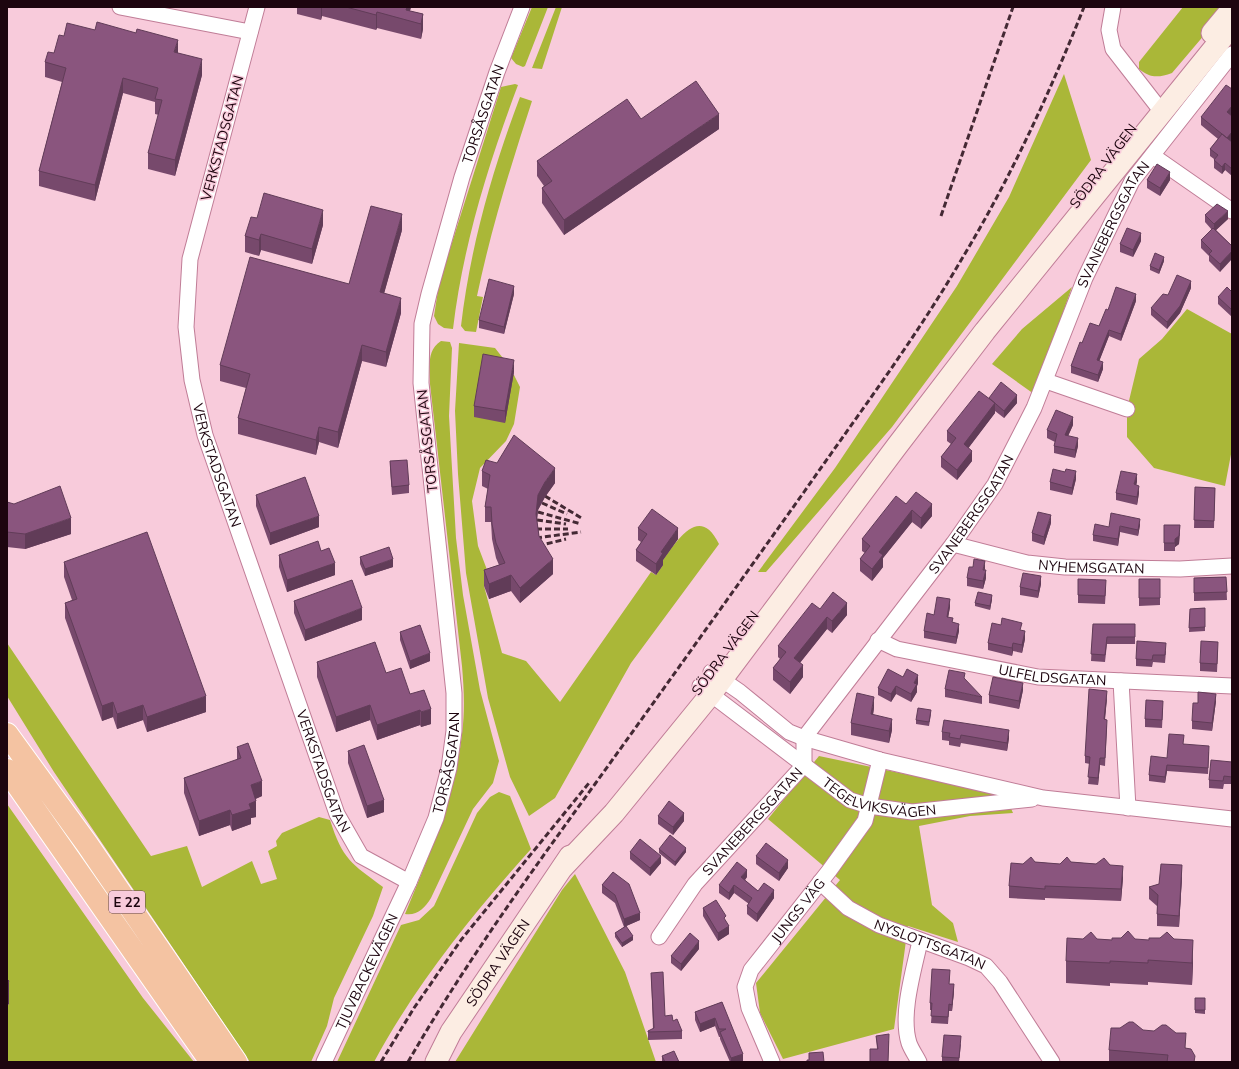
<svg xmlns="http://www.w3.org/2000/svg" width="1239" height="1069" viewBox="0 0 1239 1069" font-family="Mulish,sans-serif">
<style>
.green{fill:#aab738}
.lines{fill:none;stroke-linecap:round;stroke-linejoin:round}
.street-casing{stroke:#c07d97;stroke-width:17}
.secondary-casing{stroke:#c07d97;stroke-width:23}
.highway-casing{stroke:#fff;stroke-width:24}
.street{stroke:#fff;stroke-width:15}
.secondary{stroke:#fcede3;stroke-width:21}
.highway{stroke:#f4c3a2;stroke-width:22}
.rail{stroke:#442934;stroke-width:3;stroke-dasharray:6 3;stroke-linecap:butt}
.wall{fill:#77496c}
.shaded-wall{fill:#613c58}
.building{fill:#8a557e;stroke:#613c58}
.labels{text-anchor:middle;stroke-width:3;stroke-linejoin:round;paint-order:stroke}
.shield{fill:#f8cbdb;stroke:#5f404c;stroke-width:1}
.shield-label{font-size:13px;font-weight:bold;fill:#1d050f}
.street-label{font-size:14px;fill:#1d050f;stroke:#f8cbdb}
</style>
<rect width="100%" height="100%" fill="#f8cbdb"/>
<path class="green" d="M532 7H548L525 66 523 67 516 64 511 58Z
M556 7H562L542 69 532 68Z
M1183 7H1228L1172 73C1158 78 1150 78 1139 69V62Z
M1064 74 1091 160 892 427 766 572H758L835 468 957 286 1009 197Z
M515 84 518 85C488 165 463 245 453 329L444 328 438 324 434 316 439 284 501 87Z
M520 97 532 101C511 165 491 229 477 296L483 297 476 332 465 331 461 326C470 248 492 171 520 97Z
M1072 287 1034 394 992 364 1022 329Z
M1187 309 1232 334V449L1225 486 1154 468 1127 437V409L1139 359 1162 339Z
M441 341 450 342 452 348 449 416 456 538 463 595 480 690 499 761 493 783 473 809 431 898C425 908 417 916 405 914 429 856 455 797 462 734 465 711 464 689 462 666L430 384C430 369 426 350 441 341Z
M459 343 495 348 514 372 483 366 514 375 520 387 514 424 506 441 480 468 472 501 478 546 492 583 484 586 502 653 526 661 560 702 651 572 656 575 663 565 661 563C676 542 699 503 719 544L631 663 555 798 529 816 510 777 488 698 466 573 458 474 455 411Z
M7 643 151 856 187 846 202 887 252 861 261 884 277 879 268 851 277 846 276 841 282 833 319 817 330 820C343 860 351 863 383 887L373 916 334 998 327 1026 311 1062H250L54 772 7 696Z
M819 756 1005 795 1013 813 970 816 919 826 932 905 953 923 958 942 908 926 894 1029 783 1059 760 1013 756 983 840 880 768 819Z
M499 792 510 796 531 849C472 915 416 984 374 1062H337L401 925 419 920 434 906 477 813 490 797Z
M7 804 143 998 194 1062H7V1006L9 1004 7 1002Z
M575 874 625 972 656 1062H455L562 890Z"/>
<g class="lines">
<defs>
<g id="street">
<path d="M120 7 250 32"/>
<path id="s1" d="M257 7 190 259 186 327 192 380 205 435 337 814 361 856 409 882"/>
<path d="M1113 7 1109 30 1113 49 1162 112"/>
<path d="M1153 156 1232 211"/>
<path d="M1046 381 1127 409"/>
<path id="s2" d="M953 544 1027 563 1065 567 1180 569 1232 566"/>
<path id="s3" d="M878 640 897 649 1038 677 1232 686"/>
<path d="M711 672 740 692 789 732 804 738 880 760 1043 798 1232 819"/>
<path d="M1121 681 1128 808"/>
<path id="s4" d="M700 686 850 800 869 806 912 812 1032 799"/>
<path id="s5" d="M820 882 848 908 879 925 969 958 986 966 1000 982 1052 1062"/>
<path id="s6" d="M659 937 695 884 804 765V738L953 544 995 484 1034 408 1085 278 1132 181 1232 54"/>
<path id="s7" d="M324 1062 409 882 436 818 449 768 454 731V693L421 383 422 324 429 294 462 177 497 72 522 7"/>
<path id="s8" d="M772 1062 749 1008 745 987 751 970 829 871 865 821 880 760"/>
<path d="M919 1062C916 1056 911 1049 909 1043 900 1014 914 970 920 941"/>
</g>
<g id="secondary">
<path d="M1212 33 1232 9"/>
<path d="M563 867 614 813 711 694 897 446 985 331 1232 26"/>
<path id="s9" d="M436 1062 451 1032 570 856"/>
</g>
<path id="highway" d="M7 734 87 844 236 1062
M7 770 211 1062"/>
</defs>
<use href="#street" class="street-casing"/>
<use href="#secondary" class="secondary-casing"/>
<use href="#highway" class="highway-casing"/>
<use href="#street" class="street"/>
<use href="#secondary" class="secondary"/>
<use href="#highway" class="highway"/>
<path class="rail" d="M941 216 1013 7
M545 496 583 519
M542 503 567 514
M538 512 581 524
M537 520 566 524
M536 529H568
M536 538 581 532
M538 546 566 539
M381 1062 414 1008 461 940 589 783
M408 1062C464 965 529 875 595 784 665 687 734 590 804 492 857 416 913 342 960 262 1009 181 1049 95 1084 7"/>
</g>
<path class="wall" d="M297 7H411L410 11 423 14V29L421 39 377 28 376 30 322 16 321 20 297 14Z
M64 36 178 53 202 75 175 176 148 169V153L159 115 155 114V102L123 93 95 201 39 186V171L62 82 45 77V62L54 53Z
M1232 89V114L1231 115 1232 116V140L1231 141 1232 142V176L1225 170 1222 174 1214 168V159L1210 156V149L1218 139 1201 125V117Z
M641 119 719 129 564 235 542 203V188L544 186 537 176V161Z
M1147 180H1170L1160 196 1147 188Z
M1205 215 1228 219 1216 230 1232 246 1220 272 1209 261V256L1201 248V240L1212 230 1205 222Z
M257 218 323 225 312 264 261 250 259 256 245 252V236Z
M402 230 384 293 401 313 386 367 362 361 338 448 319 442 316 455 238 434V418L246 388 220 381V365L349 284Z
M1141 241 1133 257 1120 252V244Z
M1164 261 1159 274 1150 270V266Z
M1191 288 1180 313 1167 329 1151 315V308L1168 295Z
M1232 292V317L1218 304V297Z
M514 294 504 334 479 328V320Z
M1136 301 1121 341 1109 336 1099 361 1103 369 1098 382 1071 373V366L1082 343 1099 326 1108 310Z
M514 372 505 423 474 417V406Z
M989 398 1017 403 1004 418 995 411V413L968 448 972 461 957 480 941 467V457L951 444 947 441V431Z
M1073 425 1068 436 1078 446 1075 458 1054 453V446L1055 442 1047 438V430Z
M390 461 409 485V493L392 495 390 469Z
M482 471 555 483 545 497 538 510 537 521 539 536 553 574 520 603 511 591 489 599 484 586V570L499 565 496 558 492 539 491 522H485V507L488 489 482 486Z
M1076 479 1072 495 1050 490V482Z
M1137 482 1136 485 1139 493 1137 505 1116 500V493Z
M1195 487 1215 488 1214 528H1194Z
M256 495 319 527 270 545 256 506Z
M7 502 71 534 25 549 7 547Z
M906 504 932 516 921 529 912 522 883 558V567L872 581 860 571V559L865 553 862 551V539Z
M1051 523 1044 545 1032 541V533Z
M1140 525 1138 536 1120 532 1118 546 1093 541V535L1109 527Z
M1164 525 1180 533 1179 544 1175 547V551H1164Z
M638 528 678 539 663 560V565L656 575 636 561V550L641 542 638 540Z
M321 551 335 575 287 592 279 567V555Z
M360 557 393 567 365 576 360 564Z
M64 562 206 712 147 732 143 720 117 729 113 717 102 721 65 618V603L72 600 64 577Z
M984 570 986 578 983 589 967 586V578Z
M1226 577 1227 600 1194 601V578Z
M1139 579H1160V605L1139 606Z
M1041 584 1038 598 1020 595V587Z
M1106 588 1105 604 1078 603V595Z
M992 599 990 610 975 606V603Z
M294 601 362 620 305 641 294 613Z
M950 607 948 617 959 631 956 644 924 638V631L934 615Z
M1205 608V631L1189 632 1190 609Z
M820 609 847 615 832 633 827 629 800 663 803 677 790 694 773 680V668L780 659 778 657V646Z
M1093 624H1135V644H1107L1105 662 1091 661Z
M1022 631 1025 639 1022 653 1013 651 1012 656 988 650V643Z
M400 632 430 661 410 669 400 640Z
M1218 650 1217 672 1200 671V663Z
M1166 651 1165 663 1153 662 1152 667 1136 666V659Z
M317 662 386 673 410 694 431 724 421 727 420 725 377 740 370 720 336 732 317 677Z
M903 677 918 683 917 686V692L911 702 896 694 891 702 878 695V688Z
M945 689 982 697V704L945 697Z
M1023 690 1019 709 989 703V695Z
M1107 698 1105 720 1107 727 1105 766 1100 765 1098 785 1088 784 1090 764 1085 763V756Z
M1216 701 1212 731 1192 729V721L1198 703Z
M874 708 873 715 892 730 889 743 851 735V723Z
M1163 708 1162 728 1145 727V719Z
M931 714 929 726 916 724V720Z
M942 732 1009 738 1007 751 961 743 960 747 949 745V741L942 740Z
M1183 744 1209 752 1208 774 1167 771 1165 783 1149 781V775L1167 758Z
M237 747 262 796 255 799 256 817 251 818V824L232 831 230 825 199 836 184 793V778L237 760Z
M348 751 384 812 367 818 348 763Z
M1232 762V784H1224L1223 789 1209 788V780Z
M658 816 684 821 673 835 658 824Z
M659 849 686 852 675 866 659 853Z
M630 852 661 863 650 876 630 859Z
M756 856 788 868 779 881 756 864Z
M1035 862 1060 864 1071 862 1110 865 1123 878 1121 901 1045 898V900L1009 898V886Z
M613 872 640 920 626 926 633 940 622 947 615 937V933L624 927 615 903 602 893V885Z
M747 877 745 880 758 891 774 898 757 922 747 914V906L749 904 734 893 729 900 719 893V885Z
M1182 877 1179 927 1157 926V906L1149 899V887Z
M703 908 726 922 729 934 718 941 703 916Z
M1083 939 1112 940 1135 939 1193 963 1192 985 1148 982V985L1110 983V986L1066 983V961Z
M699 949 681 971 671 963V956Z
M651 973 665 1016 682 1031V1039L648 1040V1031L653 1029Z
M950 977 949 984 954 991 952 1011H949L948 1024 931 1023 932 1010H930V1003Z
M1195 998H1205V1014L1195 1013Z
M722 1002 743 1061 742 1062H730L720 1039V1037H719L715 1026 700 1032 695 1020V1012Z
M1143 1030 1186 1048 1195 1062H1109V1050Z
M876 1036 889 1041 888 1062H870L877 1049Z
M961 1044 959 1062H942V1057Z
M662 1056 679 1062H662Z"/>
<path class="shaded-wall" d="M321 7H322V16L321 20Z
M407 7H411L407 20 406 10Z
M377 12V28L376 30V15Z
M423 14V29L421 39V24Z
M178 40V55L174 52Z
M202 59V75L175 176V160Z
M123 78V93L95 201V185Z
M1232 106V114L1227 120V112Z
M719 114V129L564 235V220Z
M1232 132V140L1227 146V138Z
M1225 163V170L1222 174V167Z
M1170 172V180L1160 196V188Z
M323 210V225L312 264V249Z
M1228 211V219L1214 232V224Z
M402 214V230L380 308V292Z
M1141 233V241L1133 257V250Z
M261 234V250L259 256V240Z
M1232 251V259L1220 272V264Z
M1164 257V261L1159 274V270Z
M1191 281V288L1180 313 1167 329V322Z
M514 286V294L504 334V327Z
M1136 294V301L1121 341V334Z
M401 298V313L386 367V352Z
M1109 330V336L1097 367V360Z
M362 345V361L338 448V432Z
M514 360V372L505 423V411Z
M1103 362V369L1098 382V375Z
M1017 395V403L1004 418V411Z
M995 403V413L964 454V444Z
M1073 417V425L1065 443V435Z
M319 427V442L316 455V440Z
M1078 438V446L1075 458V450Z
M972 451V461L957 480V470Z
M555 468V483L545 497 538 510 536 529V514L538 495 545 482Z
M1076 471V479L1072 495V488Z
M1137 474V482L1134 492V484Z
M1139 486V493L1137 505V497Z
M932 504V516L921 529V518Z
M912 510V522L883 558V567L872 581V569L879 552Z
M1051 515V523L1044 545V537Z
M319 516V527L270 545V533Z
M71 518V534L25 549V534Z
M1140 519V525L1138 536V530Z
M1180 525 1179 544 1175 547V539Z
M1120 526V532L1118 546V539Z
M678 528V539L663 560V565L656 575V564L661 552Z
M393 559V567L365 576V569Z
M553 559V574L520 603V588Z
M985 561V569L983 577V570Z
M335 563V575L287 592V580Z
M986 570V578L983 589V581Z
M511 575V591L489 599V584Z
M1041 576V584L1038 598V591Z
M992 595V599L990 610V606Z
M950 599V607L947 624V617Z
M847 603V615L832 633V621Z
M362 608V620L305 641V630Z
M827 617V629L794 670V658Z
M959 624V631L956 644V637Z
M1025 631V639L1022 653V645Z
M1013 643V651L1012 656V648Z
M430 653V661L410 669V661Z
M803 665V677L790 694V682Z
M918 675V683L917 686V692L911 702V694L914 683Z
M1023 683V690L1019 709V701Z
M896 686V694L891 702V694Z
M1107 691V698L1104 727V719Z
M1216 694V701L1212 731V723Z
M206 696V712L147 732V717Z
M874 697V708L871 726V714Z
M113 702V717L102 721V706Z
M143 705V720L117 729V714Z
M370 705V720L336 732V717Z
M431 709V724L421 727V712Z
M420 710V725L377 740V725Z
M892 719V730L889 743V731Z
M1009 730V738L1007 751V743Z
M1100 758V765L1098 785V778Z
M1167 765V771L1165 783V777Z
M262 781V796L251 801V785Z
M384 800V812L367 818V806Z
M256 801V817L251 818V824L232 831V815L249 804Z
M230 810V825L199 836V821Z
M684 813V821L673 835V827Z
M686 848V852L675 866V862Z
M661 856V863L650 876V868Z
M788 860V868L779 881V873Z
M1182 865V877L1179 927V916Z
M1123 866V878L1121 901V889Z
M747 870V877L741 885V877Z
M734 885V893L729 900V893Z
M774 890V898L757 922V914Z
M640 913V920L624 927V919Z
M729 926V934L718 941V933Z
M633 936V940L622 947V943Z
M1193 940V963L1192 985V963Z
M699 941V949L681 971V964Z
M9 981V1004L7 1006V984Z
M954 984V991L952 1011V1005Z
M715 1018V1026L700 1032V1024Z
M743 1054V1061L742 1062H731V1058Z"/>
<path class="building" d="M346 7H407L406 10 423 14 421 24 377 12 376 15Z
M97 22 136 33 137 29 178 40 174 52 202 59 175 160 148 153 162 100 155 99 158 88 123 78 95 185 39 171 66 68 45 62 48 52 54 53 59 35 64 36 67 23 95 30Z
M696 81 719 114 564 220 542 188 552 181 537 161 627 99 641 119Z
M1226 85 1232 89V106L1227 112 1232 116V132L1227 138 1201 117Z
M1222 134 1232 142V169L1225 163 1222 167 1214 160 1218 155 1210 149Z
M1157 164 1170 172 1160 188 1147 180Z
M264 193 323 210 312 249 261 234 259 240 245 236 251 217 257 218Z
M1217 204 1228 211 1214 224 1205 215Z
M371 206 402 214 380 292 401 298 386 352 362 345 338 432 319 427 316 440 238 418 250 374 220 365 250 257 349 284Z
M1127 228 1141 233 1133 250 1120 244Z
M1213 228 1232 246V251L1220 264 1209 254 1212 251 1201 240Z
M1155 253 1164 257 1159 270 1150 266Z
M1177 275 1191 281 1180 306 1167 322 1151 308 1163 294 1168 295Z
M489 279 514 286 504 327 479 320Z
M1116 287 1136 294 1121 334 1109 330 1097 360 1103 362 1098 375 1071 366 1080 342 1082 343 1090 323 1099 326 1106 309 1108 310Z
M1227 287 1232 292V310L1218 297Z
M483 354 514 360 505 411 474 406Z
M1001 382 1017 395 1004 411 989 398Z
M979 391 995 403 964 444 972 451 957 470 941 457 956 438 947 431Z
M1056 410 1073 417 1065 435 1078 438 1075 450 1054 446 1057 434 1047 430Z
M514 435 555 468 545 482 538 495 536 514 539 536 553 559 520 588 511 575 489 584 484 570 505 563 496 543 492 524 491 507H485L490 475 482 471 486 460 497 463Z
M407 460 409 485 392 487 390 461Z
M1053 469 1065 472 1066 469 1076 471 1072 488 1050 482Z
M1121 471 1137 474 1134 484 1139 486 1137 497 1116 493Z
M305 477 319 516 270 533 256 495Z
M60 486 71 518 25 534 7 532V502L14 504Z
M1195 487 1215 488 1214 521 1194 520Z
M916 492 932 504 921 518 912 510 879 552 883 555 872 569 860 559 870 546 862 539 896 496 906 504Z
M652 509 678 528 661 552 663 553 656 564 636 550 647 534 638 528Z
M1038 512 1051 515 1044 537 1032 533Z
M1111 513 1140 519 1138 530 1120 526 1118 539 1093 535 1095 524 1109 527Z
M1164 525H1180L1179 536 1175 539V543H1164Z
M147 532 206 696 147 717 143 705 117 714 113 702 102 706 65 603 77 599 64 562Z
M318 541 321 551 329 548 335 563 287 580 279 555Z
M389 547 393 559 365 569 360 557Z
M974 559 985 561 983 570H986L983 581 967 578 969 567H973Z
M1023 573 1041 576 1038 591 1020 587Z
M1226 577 1227 592 1194 593V578Z
M1078 579 1106 580 1105 596 1078 595Z
M1139 579H1160V598H1139Z
M352 580 362 608 305 630 294 601Z
M833 592 847 603 832 621 827 617 794 658 803 665 790 682 773 668 786 652 778 646 812 603 820 609Z
M978 592 992 595 990 606 975 603Z
M937 597 950 599 947 617 953 618 952 622 959 624 956 637 924 631 927 613 934 615Z
M1205 608V627L1189 628 1190 609Z
M1002 618 1022 623 1020 630 1025 631 1022 645 1013 643 1012 648 988 643 992 623 1001 625Z
M1093 624H1135V637H1107L1105 655 1091 654Z
M420 625 430 653 410 661 400 632Z
M1137 641 1166 643 1165 655H1153L1152 660 1136 659Z
M1201 641 1218 642 1217 664 1200 663Z
M375 642 386 673 401 668 410 694 424 690 431 709 421 712 420 710 377 725 370 705 336 717 317 662Z
M888 669 903 677 907 669 918 675 914 683 917 684 911 694 896 686 891 694 878 688Z
M949 670 965 673 964 678 982 697 945 689Z
M993 677 1023 683 1019 701 989 695Z
M1089 689 1107 691 1104 719 1107 720 1105 758H1100L1098 778 1088 777 1090 757 1085 756Z
M1198 692 1216 694 1212 723 1192 721 1193 703H1198Z
M857 693 874 697 871 714 892 719 889 731 851 723Z
M1146 700 1163 701 1162 720 1145 719Z
M918 708 931 710 929 722 916 720Z
M944 720 1009 730 1007 743 961 735 960 739 949 737 950 733 942 732Z
M1169 734 1184 735 1183 744 1209 746 1208 768 1167 765 1165 777 1149 775 1151 756 1167 758Z
M248 743 262 781 251 785 256 801 249 804 251 809 232 815 230 810 199 821 184 778 241 758 237 747Z
M364 745 384 800 367 806 348 751Z
M1211 760 1232 762V777L1224 776 1223 781 1209 780Z
M669 801 684 813 673 827 658 816Z
M670 835 686 848 675 862 659 849Z
M640 839 661 856 650 868 630 852Z
M766 843 788 860 779 873 756 856Z
M1031 857 1035 862 1060 864 1067 857 1071 862 1096 864 1104 858 1110 865 1123 866 1121 889 1045 886V889L1009 886 1011 863 1023 864Z
M737 862 747 870 741 877 758 891 764 883 774 890 757 914 747 906 752 898 734 885 729 893 719 885Z
M1161 864 1182 865 1179 916 1157 914 1158 895 1149 887 1159 884Z
M613 872 629 884 640 913 624 919 615 895 602 885Z
M716 900 726 916 724 918 729 926 718 933 703 908Z
M626 926 633 936 622 943 615 933Z
M1128 931 1135 939 1149 940V938H1160L1167 932 1174 939 1193 940 1192 963 1148 960V963L1110 961V963L1066 961 1067 938 1083 939 1091 932 1097 939 1112 940V938H1121Z
M690 933 699 941 681 964 671 956Z
M932 969 950 970 949 984H954L952 1005 949 1004 948 1017 931 1016 932 1003H930Z
M663 972 665 1016 672 1015 673 1021 677 1019 682 1031 648 1032V1031L654 1028 651 973Z
M7 979 9 981 7 984Z
M1195 998H1205V1010H1195Z
M722 1002 743 1054 731 1058 720 1032 726 1029H719L715 1018 700 1024 695 1012Z
M1129 1022H1133L1143 1030 1154 1031 1162 1025H1166L1176 1033H1186L1185 1048 1191 1049 1195 1056 1194 1062H1167L1168 1055 1109 1050 1111 1028H1120Z
M889 1034 888 1062H870V1049H878L876 1036Z
M944 1035 961 1036 959 1058 942 1057Z
M674 1051 679 1062H665L662 1056Z
M823 1052 824 1062H807V1060H809V1053Z"/>
<g class="labels">
<rect class="shield" x="109" y="891" width="36" height="22" rx="3"/>
<g class="shield-label">
<text x="127" y="907">E 22</text>
</g>
<g class="street-label">
<text dy="5" stroke="none"><textPath href="#s7" startOffset="985">TORSÅSGATAN</textPath></text>
<text transform="translate(222 138) rotate(-75)" y="5">VERKSTADSGATAN</text>
<text transform="translate(1103 166) rotate(-53)" y="5">SÖDRA VÄGEN</text>
<text dy="5" stroke="none"><textPath href="#s6" startOffset="856">SVANEBERGSGATAN</textPath></text>
<text transform="translate(427 441) rotate(-96)" y="5">TORSÅSGATAN</text>
<text dy="5" stroke="none"><textPath href="#s1" startOffset="471">VERKSTADSGATAN</textPath></text>
<text dy="5" stroke="none"><textPath href="#s6" startOffset="532">SVANEBERGSGATAN</textPath></text>
<text dy="5" stroke="none"><textPath href="#s2" startOffset="141">NYHEMSGATAN</textPath></text>
<text transform="translate(725 653) rotate(-53)" y="5">SÖDRA VÄGEN</text>
<text dy="5" stroke="none"><textPath href="#s3" startOffset="179">ULFELDSGATAN</textPath></text>
<text dy="5" stroke="none"><textPath href="#s7" startOffset="325">TORSÅSGATAN</textPath></text>
<text dy="5" stroke="none"><textPath href="#s1" startOffset="795">VERKSTADSGATAN</textPath></text>
<text dy="5" stroke="none"><textPath href="#s4" startOffset="216">TEGELVIKSVÄGEN</textPath></text>
<text dy="5" stroke="none"><textPath href="#s6" startOffset="149">SVANEBERGSGATAN</textPath></text>
<text dy="5" stroke="none"><textPath href="#s8" startOffset="174">JUNGS VÄG</textPath></text>
<text dy="5" stroke="none"><textPath href="#s5" startOffset="128">NYSLOTTSGATAN</textPath></text>
<text dy="5" stroke="none"><textPath href="#s9" startOffset="117">SÖDRA VÄGEN</textPath></text>
<text dy="5" stroke="none"><textPath href="#s7" startOffset="100">TJUVBACKEVÄGEN</textPath></text>
</g>
</g>
<rect width="1239" height="1069" fill="none" stroke="#1d050f" stroke-width="16"/>
</svg>
